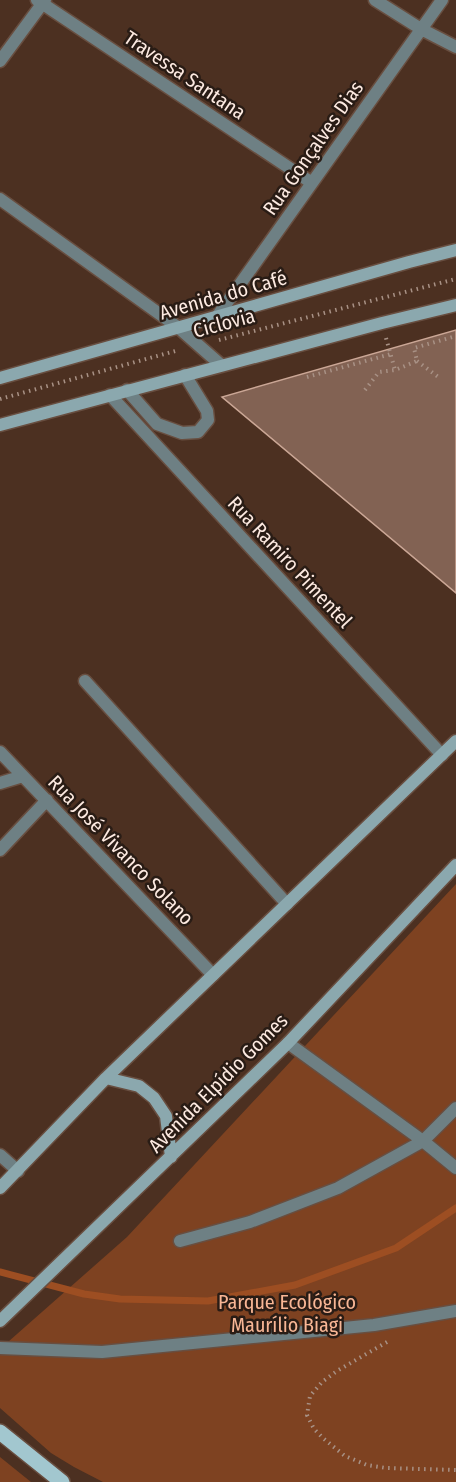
<svg xmlns="http://www.w3.org/2000/svg" width="456" height="1482" viewBox="0 0 456 1482" font-family="'Fira Sans Condensed',sans-serif">
<style>
.green{fill:#7e4221}
.lines{fill:none;stroke-linecap:round;stroke-linejoin:round}
.stream{stroke:#9d4e22;stroke-width:7}
.building{fill:#826253;stroke:#cba796;stroke-width:1.5}
.lane-casing{stroke:#684e40;stroke-width:15}
.street-casing{stroke:#684e40;stroke-width:15}
.secondary-casing{stroke:#684e40;stroke-width:15}
.primary-casing{stroke:#684e40;stroke-width:18}
.path{stroke:#a89185;stroke-width:4;stroke-dasharray:1.5 4.5;stroke-linecap:butt}
.lane{stroke:#6e8084;stroke-width:12}
.street{stroke:#6e8084;stroke-width:12}
.secondary{stroke:#8ba8ae;stroke-width:12}
.primary{stroke:#a2c7cf;stroke-width:15}
.labels{text-anchor:middle;stroke-width:5;stroke-linejoin:round;paint-order:stroke}
.street-label{font-size:20px;fill:#fdeae1;stroke:#291c15}
.park-label{font-size:20px;fill:#f8b695;stroke:#291c15}
</style>
<rect width="100%" height="100%" fill="#4c3021"/>
<path class="green" d="M456 884V1482H103L74 1467 51 1453 0 1408V1349L127 1237Z
M0 1457 31 1482H0Z"/>
<g class="lines">
<path class="stream" d="M0 1272 84 1294 120 1299 208 1301 295 1285 396 1248 456 1208"/>
</g>
<path class="building" d="M456 330V593L222 397Z"/>
<g class="lines">
<defs>
<path id="lane" d="M127 390 157 424 182 433 198 432 208 420 207 411 185 375
M288 1043 423 1141 456 1168
M180 1241 250 1222 338 1188 423 1141 456 1108
M0 1348 102 1352 374 1325 456 1311"/>
<path id="street" d="M37 0 312 183
M375 0 421 29 456 47
M0 61 45 0
M0 199 179 328 221 365
M216 318 442 0
M110 395 442 755
M85 681 287 904
M0 752 213 975
M0 783 23 776
M0 850 47 800
M0 1155 18 1171"/>
<path id="secondary" d="M0 378 409 262 456 250
M0 425 382 323 456 305
M106 1078 139 1086 154 1098 166 1116 171 1157
M0 1188 106 1078 456 741
M0 1321 288 1043 456 865"/>
<path id="primary" d="M0 1432 62 1482"/>
</defs>
<use href="#lane" class="lane-casing"/>
<use href="#street" class="street-casing"/>
<use href="#secondary" class="secondary-casing"/>
<use href="#primary" class="primary-casing"/>
<path class="path" d="M386 338 395 370
M219 340 456 279
M417 361 441 379
M307 377 391 354
M365 390 379 372 395 370 417 361 414 348 456 336
M0 399 179 350
M387 1342 337 1371 322 1382 310 1396 307 1415 314 1429 324 1439 345 1456 367 1465 386 1468 456 1470"/>
<use href="#lane" class="lane"/>
<use href="#street" class="street"/>
<use href="#secondary" class="secondary"/>
<use href="#primary" class="primary"/>
</g>
<g class="labels">
<g class="street-label">
<text transform="translate(185 75) rotate(34)" y="7">Travessa Santana</text>
<text transform="translate(313 148) rotate(-55)" y="7">Rua Gonçalves Dias</text>
<text transform="translate(223 295) rotate(-16)" y="7">Avenida do Café</text>
<text transform="translate(224 323) rotate(-15)" y="7">Ciclovia</text>
<text transform="translate(290 562) rotate(47)" y="7">Rua Ramiro Pimentel</text>
<text transform="translate(121 850) rotate(46)" y="7">Rua José Vivanco Solano</text>
<text transform="translate(218 1083) rotate(-45)" y="7">Avenida Elpídio Gomes</text>
</g>
<g class="park-label">
<text x="287" y="1309">Parque Ecológico<tspan x="287" dy="23">Maurílio Biagi</tspan></text>
</g>
</g>
</svg>
